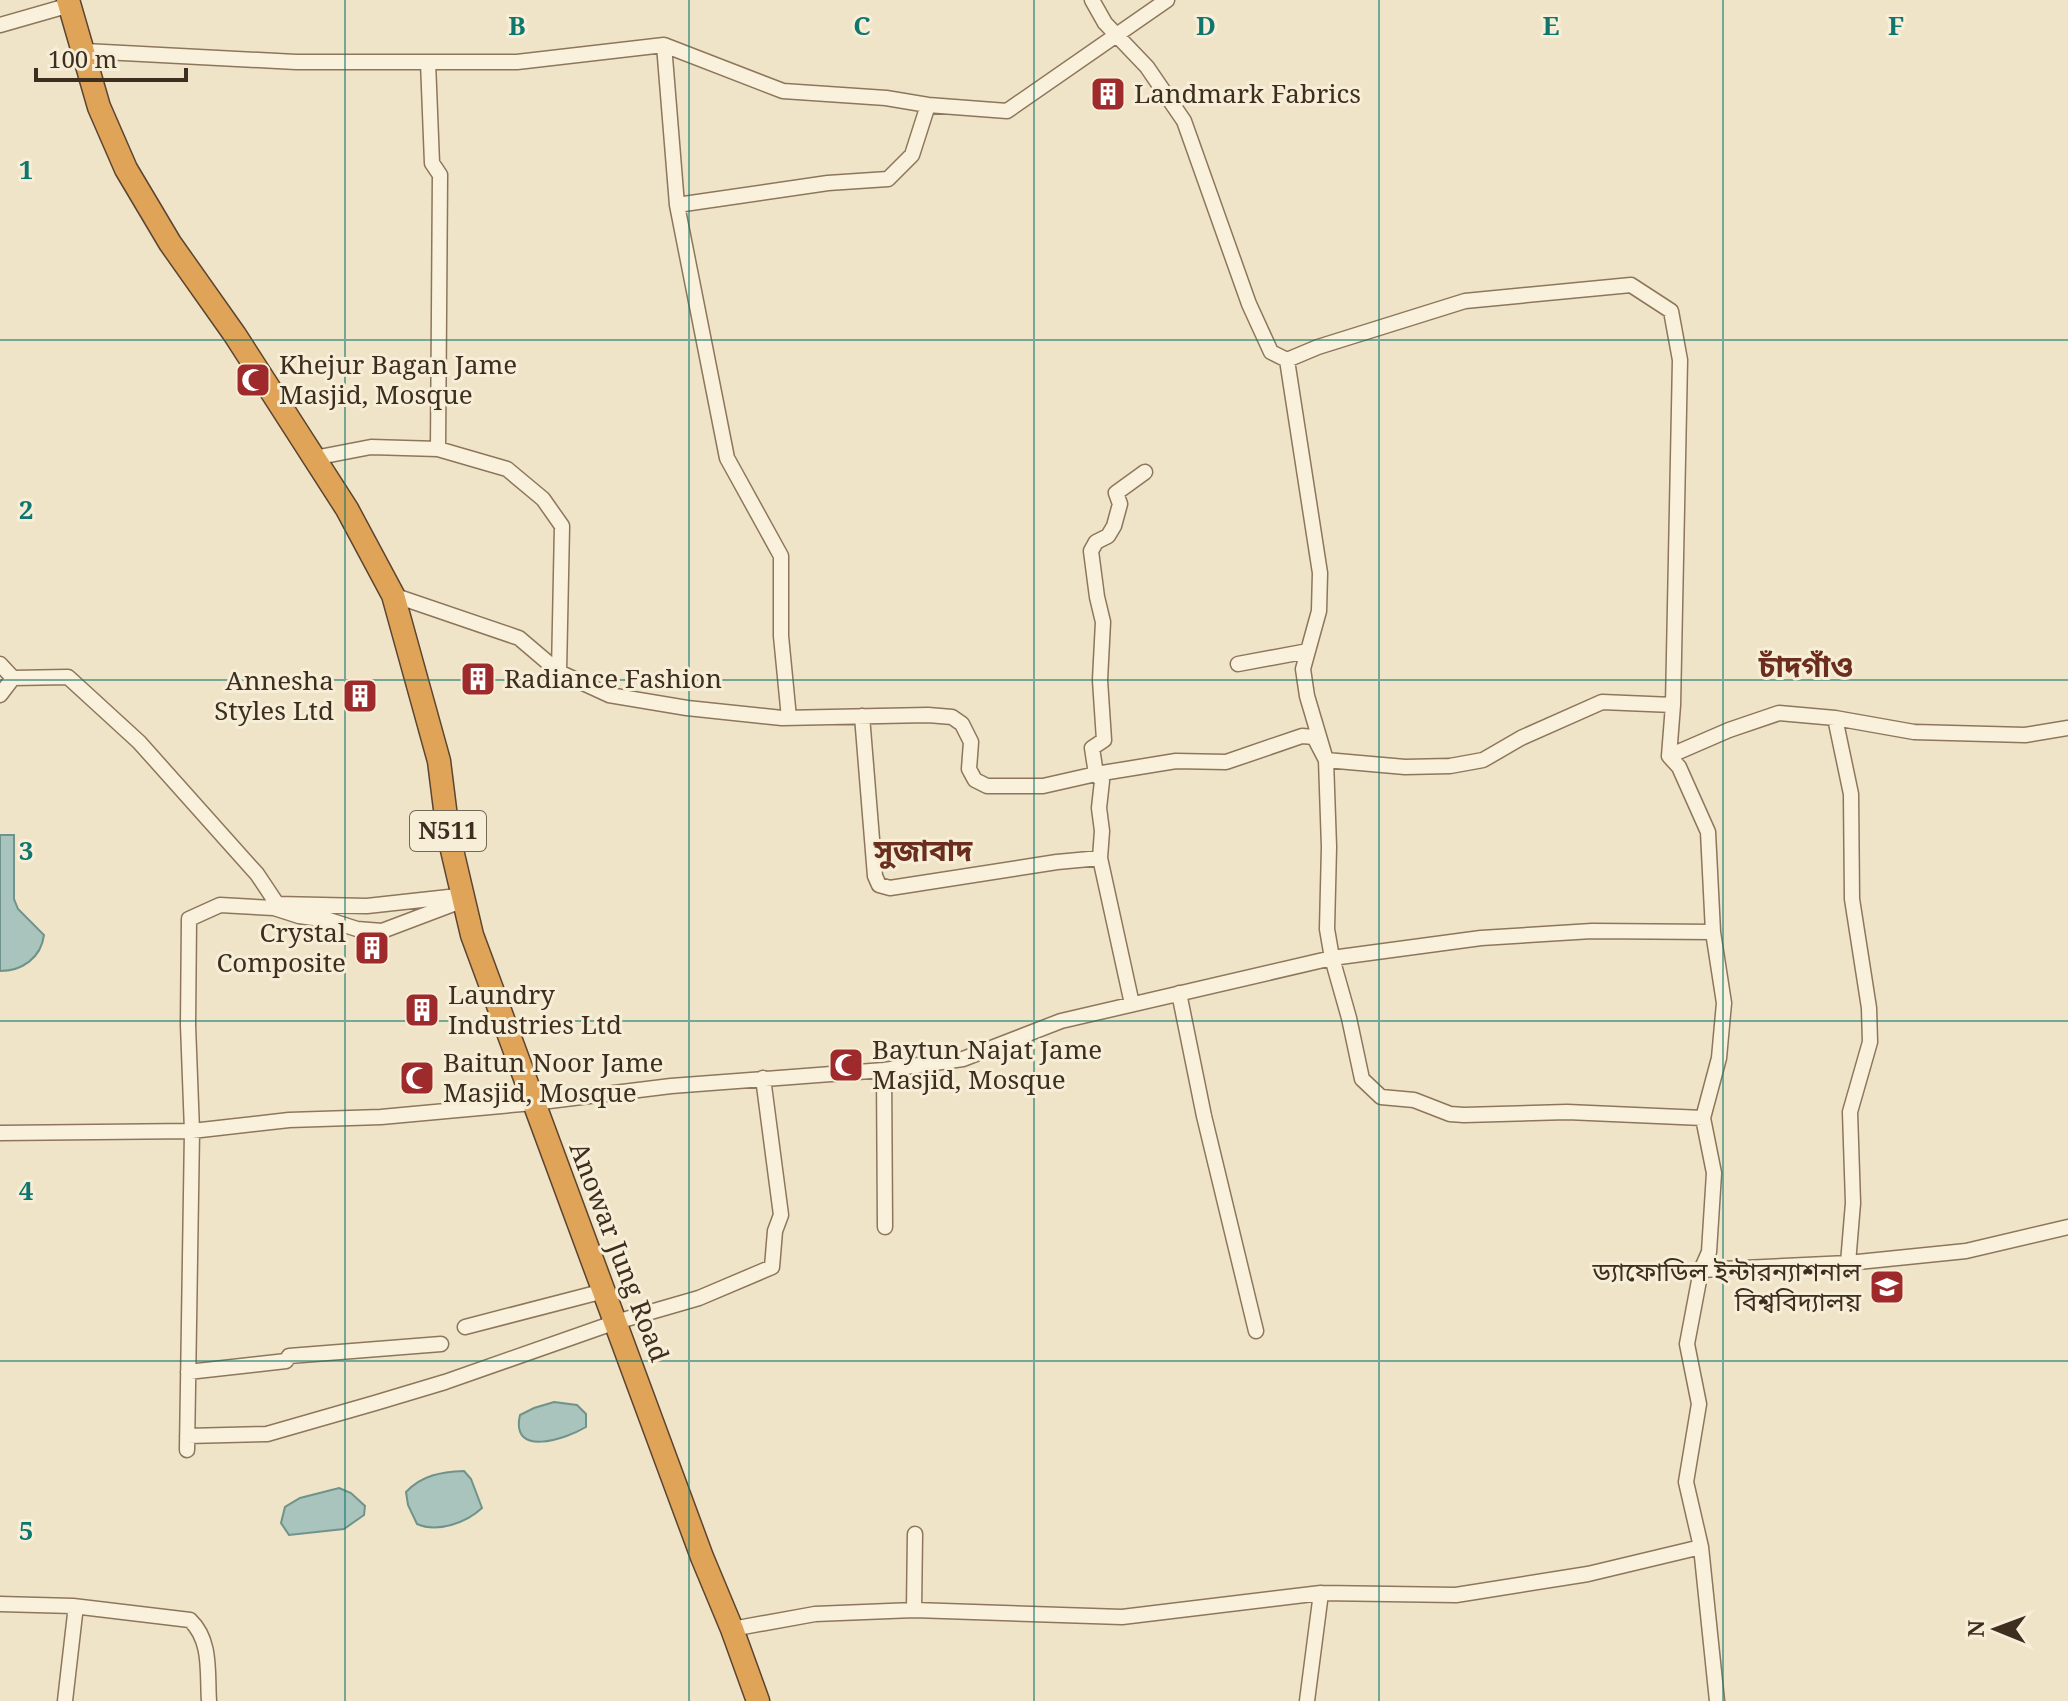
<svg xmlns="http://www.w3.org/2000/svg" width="2068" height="1701" viewBox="0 0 2068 1701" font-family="'Noto Serif','Noto Sans Bengali',serif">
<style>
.water{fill:#a9c4bc;stroke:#6f938a;stroke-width:2}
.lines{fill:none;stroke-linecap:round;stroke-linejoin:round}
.minor-casing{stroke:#8d765c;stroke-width:17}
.highway-casing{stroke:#5b4430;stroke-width:25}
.minor{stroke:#faf1dc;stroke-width:14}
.highway{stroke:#e0a458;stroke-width:22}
.grid{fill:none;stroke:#0f766e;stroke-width:2;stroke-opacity:0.55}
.labels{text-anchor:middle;stroke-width:6;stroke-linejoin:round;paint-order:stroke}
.shield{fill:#f7eed8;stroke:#756857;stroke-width:2}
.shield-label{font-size:24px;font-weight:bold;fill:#3d2e20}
.poi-label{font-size:26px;fill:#3d2e20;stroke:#f7eed8;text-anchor:start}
.street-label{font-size:26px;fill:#3d2e20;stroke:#f7eed8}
.quarter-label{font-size:30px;font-weight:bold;fill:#6b2e1e;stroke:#f7eed8}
.grid-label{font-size:26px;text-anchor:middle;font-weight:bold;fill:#0f766e;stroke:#f7eed8;stroke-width:6;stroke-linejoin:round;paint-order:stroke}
</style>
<rect width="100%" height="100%" fill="#f0e4c8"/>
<path class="water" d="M0 835H14V899L18 909 44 935C41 958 22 971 0 971Z
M554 1402 577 1405 586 1414V1427C566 1439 510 1458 520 1415L534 1408Z
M464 1471 471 1479 482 1508C466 1523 437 1533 417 1524L408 1505 406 1492C422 1475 441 1472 464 1471Z
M339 1488 351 1493 365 1506 364 1515 344 1529 289 1535 281 1523 285 1507 300 1498Z"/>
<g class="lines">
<defs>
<path id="minor" d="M1092 0 1105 23 1147 67 1184 121 1249 304 1271 352 1287 360 1318 347 1465 301 1631 285 1671 311 1680 360 1673 705 1669 756 1679 767 1708 832 1713 932 1724 1003 1719 1058 1703 1118 1714 1173 1709 1252 1701 1270 1687 1344 1699 1404 1686 1482 1701 1547 1717 1701
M0 25 70 5
M664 45 677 205 727 458 781 556V636L789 718
M85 51 296 62H517L664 45 783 91 886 98 928 105 1007 111 1167 0
M428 62 432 163 440 175 438 449
M677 205 828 183 888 179 912 155 928 105
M314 458 371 447 438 449 507 469 543 499 562 526 559 672
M393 595 519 638 559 672 609 695 687 708 782 718 928 715 952 717 962 724 971 742 969 769 975 780 987 786H1043L1096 774 1176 761 1226 762 1302 736 1314 737 1326 760 1405 767 1450 766 1483 760 1521 738 1602 702 1673 705
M0 664 13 678 68 677 139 742 257 874 277 904 367 906 458 896
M1238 664 1308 651
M0 695 13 678
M862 716 875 876 879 885 890 888 1057 862 1100 858 1132 1004
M1835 718 1851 794 1852 899 1869 1008 1870 1042 1850 1112 1853 1203 1848 1263 1966 1251 2068 1227
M1669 756 1729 730 1779 713 1835 718 1914 732 2025 735 2068 728
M1100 858 1102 831 1099 808 1102 781 1096 774 1092 748 1104 740 1100 680 1103 622 1097 597 1091 551 1096 542 1108 536 1114 526 1120 504 1116 493 1145 472
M1179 993 1204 1116 1256 1331
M884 1070 885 1227
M1703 1118 1567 1112 1464 1115 1450 1114 1414 1100 1381 1097 1362 1079 1349 1018 1332 958 1481 938 1592 931 1713 932
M0 1133 192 1131 289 1120 381 1117 533 1103 671 1086 884 1070 963 1059 1061 1021 1332 958 1327 929 1329 847 1326 760 1307 696 1303 669 1319 611 1320 573 1287 360
M1701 1270 1848 1263
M465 1327 604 1291
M188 1372 286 1361 289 1356 441 1344
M187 1436 267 1434 375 1403 445 1382 616 1322 699 1298 772 1267 775 1231 781 1215 763 1078
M187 1450 192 1131 188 1025 189 919 220 905 274 908 299 916 329 920 357 929 382 931 464 900
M0 1604 73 1606 190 1620C212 1641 207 1673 209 1701
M914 1610 915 1534
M732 1629 815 1614 914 1610 1122 1617 1321 1593 1456 1595 1588 1574 1701 1547
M65 1701 75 1614 73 1606
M1307 1701 1321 1593"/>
<path id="highway" d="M68 0 99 107 126 169 170 243 235 335 347 509 393 595 439 761 448 833 472 935 702 1557 732 1629 758 1701"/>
</defs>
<use href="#minor" class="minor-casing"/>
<use href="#highway" class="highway-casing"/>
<use href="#minor" class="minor"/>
<use href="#highway" class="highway"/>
</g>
<path class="grid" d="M345 0V1701M689 0V1701M1034 0V1701M1379 0V1701M1723 0V1701M0 340H2068M0 680H2068M0 1021H2068M0 1361H2068"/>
<defs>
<symbol id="building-square" viewBox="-11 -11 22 22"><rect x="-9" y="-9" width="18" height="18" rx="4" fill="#9e2a2b" stroke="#f7eed8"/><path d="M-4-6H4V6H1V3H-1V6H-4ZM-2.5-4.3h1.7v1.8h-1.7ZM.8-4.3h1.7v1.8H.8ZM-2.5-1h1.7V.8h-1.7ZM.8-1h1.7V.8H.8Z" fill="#fff"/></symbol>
<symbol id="mosque-square" viewBox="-11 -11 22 22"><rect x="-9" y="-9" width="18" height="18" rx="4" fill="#9e2a2b" stroke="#f7eed8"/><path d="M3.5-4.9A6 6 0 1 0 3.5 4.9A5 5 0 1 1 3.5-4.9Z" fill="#fff"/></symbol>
<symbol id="university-square" viewBox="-11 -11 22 22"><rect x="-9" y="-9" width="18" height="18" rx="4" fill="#9e2a2b" stroke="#f7eed8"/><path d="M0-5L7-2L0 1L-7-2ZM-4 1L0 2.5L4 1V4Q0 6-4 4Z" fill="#fff"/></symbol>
</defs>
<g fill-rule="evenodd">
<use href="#building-square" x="1088" y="74" width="40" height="40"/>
<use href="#mosque-square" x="233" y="360" width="40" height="40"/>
<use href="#building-square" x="458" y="659" width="40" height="40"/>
<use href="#building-square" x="340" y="676" width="40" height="40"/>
<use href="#building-square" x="352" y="928" width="40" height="40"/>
<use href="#building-square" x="402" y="990" width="40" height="40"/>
<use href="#mosque-square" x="826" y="1045" width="40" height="40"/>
<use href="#mosque-square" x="397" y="1058" width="40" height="40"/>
<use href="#university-square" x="1867" y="1267" width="40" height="40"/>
</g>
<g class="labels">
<rect class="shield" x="410" y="811" width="76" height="40" rx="6"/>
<g class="shield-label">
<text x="448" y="839">N511</text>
</g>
<g class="poi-label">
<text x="1134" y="103">Landmark Fabrics</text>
<text x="279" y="374">Khejur Bagan Jame<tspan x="279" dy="30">Masjid, Mosque</tspan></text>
<text x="504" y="688">Radiance Fashion</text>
<text x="334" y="690" text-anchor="end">Annesha<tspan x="334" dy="30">Styles Ltd</tspan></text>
<text x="346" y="942" text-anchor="end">Crystal<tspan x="346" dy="30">Composite</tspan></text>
<text x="448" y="1004">Laundry<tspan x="448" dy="30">Industries Ltd</tspan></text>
<text x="872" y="1059">Baytun Najat Jame<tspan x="872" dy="30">Masjid, Mosque</tspan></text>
<text x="443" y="1072">Baitun Noor Jame<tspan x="443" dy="30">Masjid, Mosque</tspan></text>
<text x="1861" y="1281" text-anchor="end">ড্যাফোডিল ইন্টারন্যাশনাল<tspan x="1861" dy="30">বিশ্ববিদ্যালয়</tspan></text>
</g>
<g class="street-label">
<text transform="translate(619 1252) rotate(69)" y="9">Anowar Jung Road</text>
</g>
<g class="quarter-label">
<text x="1806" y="677">চাঁদগাঁও</text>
<text x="923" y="861">সুজাবাদ</text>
</g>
</g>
<g class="grid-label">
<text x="517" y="35">B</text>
<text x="862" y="35">C</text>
<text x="1206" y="35">D</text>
<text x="1551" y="35">E</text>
<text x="1896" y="35">F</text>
<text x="26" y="179">1</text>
<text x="26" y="519">2</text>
<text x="26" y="860">3</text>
<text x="26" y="1200">4</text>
<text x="26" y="1540">5</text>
</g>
<g transform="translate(1996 1629) rotate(271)" stroke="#f7eed8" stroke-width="6" paint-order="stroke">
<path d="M0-6L14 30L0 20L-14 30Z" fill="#3d2e20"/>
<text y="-12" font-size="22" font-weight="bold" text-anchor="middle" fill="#3d2e20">N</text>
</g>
<path d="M36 68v12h150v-12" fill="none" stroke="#3d2e20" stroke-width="4"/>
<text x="48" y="68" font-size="24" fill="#3d2e20" stroke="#f7eed8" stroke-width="6" paint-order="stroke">100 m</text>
</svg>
